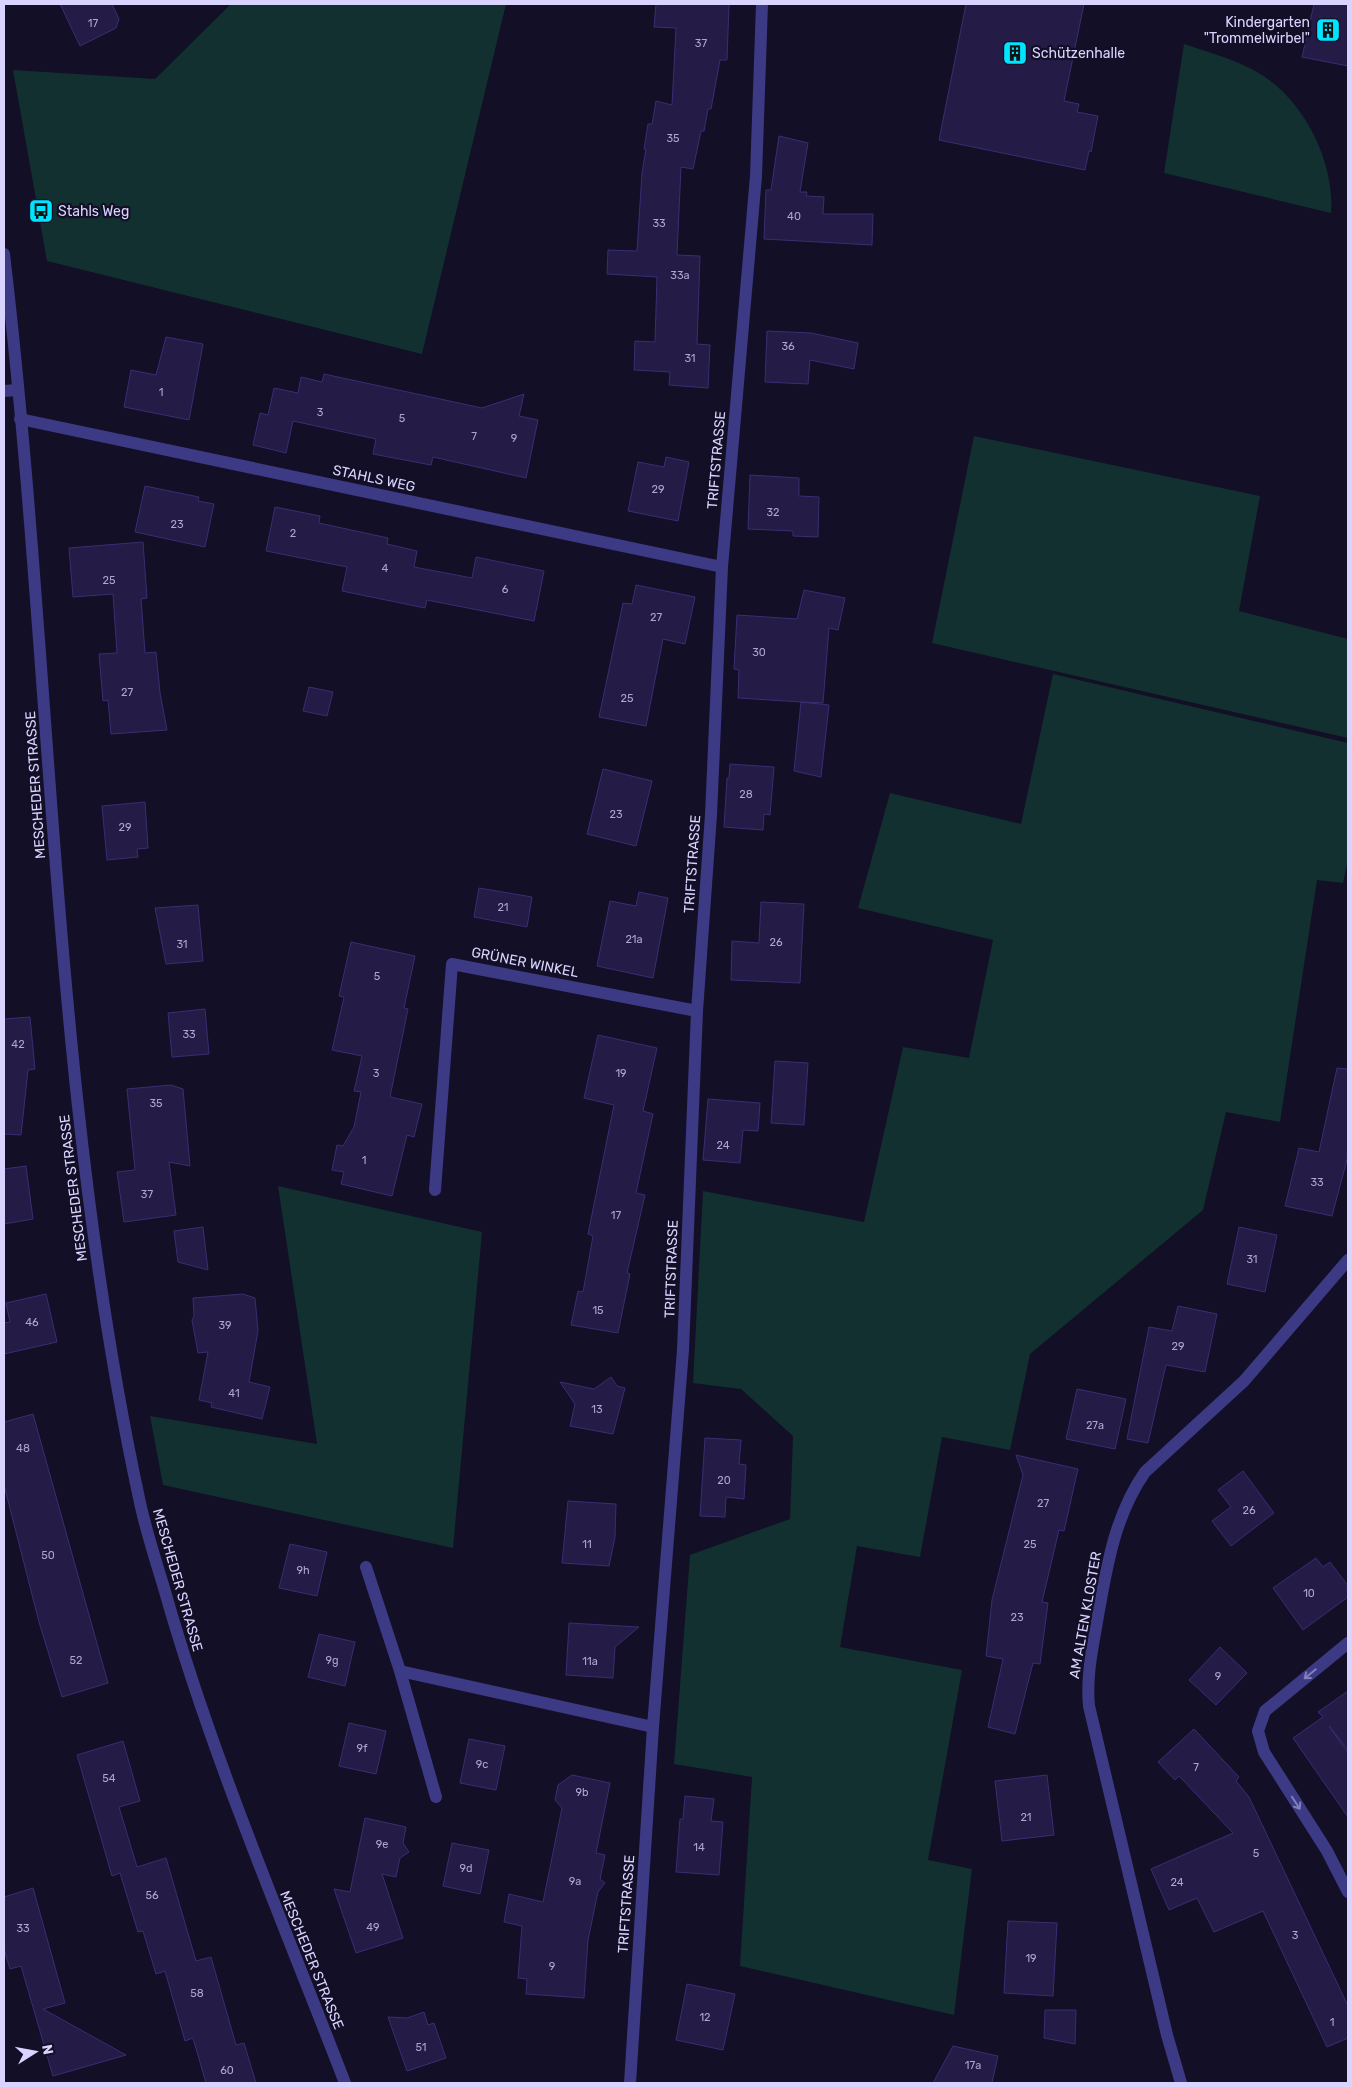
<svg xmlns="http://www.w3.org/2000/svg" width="1352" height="2087" viewBox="0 0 1352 2087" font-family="Rubik,sans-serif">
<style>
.green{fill:#12302f}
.building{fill:#241b47;stroke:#3b2d73}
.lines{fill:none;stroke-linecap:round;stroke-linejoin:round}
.minor{stroke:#3d3a85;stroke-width:12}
.tertiary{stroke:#3d3a85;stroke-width:12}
.oneway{stroke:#837fbc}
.labels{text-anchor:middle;stroke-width:4.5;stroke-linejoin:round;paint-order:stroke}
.number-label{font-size:11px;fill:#aca6d1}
.poi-label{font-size:14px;fill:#d9d4ff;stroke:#130f26;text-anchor:start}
.street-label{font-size:14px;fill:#d9d4ff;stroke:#130f26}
</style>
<rect width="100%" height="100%" fill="#130f26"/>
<path class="green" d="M231 4H506L422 354 47 261 13 70 155 79Z
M1184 44C1208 52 1241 61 1262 75 1305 102 1335 163 1331 213L1164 173Z
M974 436 1260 496 1239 611 1348 639V738L932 643Z
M1053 674 1348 743V860L1343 883 1317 880 1280 1122 1226 1112 1203 1210 1030 1354 1010 1450 942 1437 920 1557 857 1546 840 1647 962 1670 928 1860 972 1869 954 2015 740 1966 752 1777 674 1764 690 1555 790 1519 793 1436 741 1389 693 1383 703 1191 864 1222 903 1047 969 1058 993 940 858 908 890 793 1021 824Z
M278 1186 482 1232 453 1548 163 1485 150 1416 317 1444Z"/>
<path class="building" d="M60 4H112L119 19 116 28 80 46Z
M656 4H729L727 60H720L711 109H708L704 131H701L693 169 681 167 677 255 700 256 697 344 710 345 708 388 669 385 670 372 634 370 635 341 655 342 657 277 607 274 608 250 637 251 642 173 646 149H644L648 124H652L656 101 672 105 676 28 654 27Z
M966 4H1084L1064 101 1079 104 1077 112 1098 116 1091 152 1089 151 1085 170 939 140Z
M1314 4H1348V66L1302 57Z
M779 136 808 143 800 192H807L806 196 824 197 823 214H873L872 245 764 239 766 190H771Z
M767 331 811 333 858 343 854 369 810 360 808 384 765 382Z
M166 337 203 344 189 420 124 407 131 370 156 375Z
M324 374 482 408 524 394 519 416 538 420 526 478 433 457 431 465 373 454 376 439 293 421 286 453 253 445 260 413 268 415 274 388 298 393 301 377 322 382Z
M666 457 689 462 678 521 628 511 638 462 664 467Z
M750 475 799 478V496L819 497 818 537 793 536V531L748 529Z
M145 486 199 497 198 501 214 504 205 547 135 532Z
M275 507 320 516 319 523 388 538 387 544 417 551 414 567 472 578 476 557 544 571 534 621 427 600 425 608 342 591 347 567 266 551Z
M143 542 147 598 141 599 145 653 156 652 160 693 167 730 111 734 108 700 103 701 99 654 117 653 113 594 73 597 69 548Z
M636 585 695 597 685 644 663 639 646 726 599 717 623 603 632 604Z
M804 590 845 598 838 630 829 628 823 703 801 702 829 705 821 777 794 771 801 702 738 698 739 670 734 669 737 615 797 619Z
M309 687 333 692 327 716 303 711Z
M730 764 774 767 770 815 764 814 763 830 724 827 727 778H729Z
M603 769 652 781 636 846 587 834Z
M145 802 148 848 137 849 138 857 107 860 102 806Z
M479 888 532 897 527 927 474 917Z
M639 892 668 898 653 978 597 966 610 901 636 906Z
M761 902 804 904 800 983 731 980 732 941 759 943Z
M198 905 203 961 166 964 155 908Z
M351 942 415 956 404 1008 408 1009 390 1097 422 1104 414 1137 407 1135 392 1196 341 1184 344 1172 332 1170 337 1145 343 1146 354 1127 361 1092 354 1091 362 1056 332 1050 344 997 339 996Z
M205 1009 209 1054 172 1057 168 1013Z
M30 1017 35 1069 28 1070 21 1135 4 1134V1019Z
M598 1035 657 1048 643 1111 653 1114 636 1193 645 1195 627 1273 630 1274 618 1333 571 1325 578 1291 583 1292 593 1236 588 1234 614 1105 584 1098Z
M775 1061 808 1063 804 1125 771 1123Z
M1337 1068 1348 1069V1156L1332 1216 1285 1206 1299 1148 1319 1152Z
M171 1085 183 1089 190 1166 169 1162 176 1215 124 1222 117 1172 135 1170 127 1089Z
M708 1099 760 1103 758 1131 743 1130 740 1163 703 1160Z
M26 1166 33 1219 4 1224V1169Z
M203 1227 208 1270 178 1262 174 1231Z
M1239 1227 1277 1235 1265 1292 1227 1284Z
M46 1294 57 1342 4 1354V1323L10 1322 6 1303Z
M243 1294 255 1298 258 1331 249 1382 270 1387 262 1419 211 1407 212 1403 199 1400 208 1352 198 1353 192 1320 194 1316 193 1298Z
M1178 1306 1217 1314 1205 1372 1166 1365 1148 1443 1127 1439 1149 1327 1172 1331Z
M611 1377 617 1386 625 1388 613 1434 570 1426 575 1404 560 1382 594 1389Z
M1077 1389 1126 1399 1115 1449 1066 1439Z
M33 1414 108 1683 62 1697 39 1622 4 1485V1422Z
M705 1438 741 1440 739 1464 746 1465 744 1499 726 1497 725 1517 700 1516Z
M1016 1455 1078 1469 1064 1531 1059 1530 1042 1602 1048 1603 1040 1664 1033 1663 1015 1734 988 1727 1003 1659 986 1656 992 1600 1023 1475Z
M1243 1471 1274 1513 1231 1546 1212 1521 1231 1507 1218 1490Z
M568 1501 616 1504 615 1537 609 1566 562 1563Z
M290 1544 327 1552 317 1596 279 1588Z
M1316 1558 1323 1567 1330 1562 1348 1586V1597L1303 1630 1273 1588Z
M569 1623 639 1627 615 1647 613 1678 566 1675Z
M319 1634 355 1642 345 1686 308 1677Z
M1220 1647 1247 1673 1216 1705 1189 1680Z
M1348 1691V1750L1329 1726 1348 1753V1817L1293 1738 1323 1717 1318 1712Z
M349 1723 386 1731 376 1774 339 1766Z
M1194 1729 1239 1777 1236 1781 1249 1797 1348 2006V2038L1327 2047 1263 1911 1214 1932 1197 1898 1169 1910 1151 1869 1233 1833 1179 1776 1175 1780 1158 1762Z
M469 1739 505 1746 496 1790 460 1783Z
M123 1741 140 1801 119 1807 137 1867 166 1858 196 1961 211 1957 236 2045 244 2043 256 2083H206L193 2038 185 2041 165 1971 156 1974 143 1931 138 1932 120 1873 112 1876 77 1755Z
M572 1775 610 1783 596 1853 605 1855 600 1879 605 1883 598 1892 588 1940 584 1998 526 1994 527 1979 518 1978 522 1926 504 1922 509 1894 543 1902 562 1808 555 1800 558 1785Z
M1047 1775 1054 1835 1002 1841 995 1781Z
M685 1796 714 1799 711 1821 723 1822 719 1875 676 1872 680 1819H683Z
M365 1818 406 1827 403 1843 409 1852 400 1858 396 1877 382 1874 403 1938 356 1953 334 1889 350 1892Z
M452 1843 489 1850 480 1894 443 1886Z
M33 1888 65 2003 43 2009 126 2055 53 2076 21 1966 10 1969 4 1949V1897Z
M1008 1921 1057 1923 1053 1996 1004 1993Z
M687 1984 735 1994 723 2050 676 2040Z
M1045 2010H1076L1075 2044 1044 2038Z
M424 2012 428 2025 434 2023 446 2058 407 2071 388 2017 407 2018Z
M953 2046 998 2056 992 2083H933Z"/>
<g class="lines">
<path class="minor" d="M4 391 17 390
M20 419 722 567
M435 1190 452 964 697 1011
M366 1567 400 1671
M1348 1643 1265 1711 1258 1731 1264 1752 1327 1851 1348 1892
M436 1797 400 1671 653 1727
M630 2083 653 1727 683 1350 697 1011 711 815 722 567 756 176 762 4
M1181 2083 1167 2035 1089 1706C1086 1675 1093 1646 1098 1616 1107 1565 1115 1515 1145 1472L1244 1381 1348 1260"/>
<path class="tertiary" d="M4 254C53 668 51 1089 139 1498 145 1528 155 1558 164 1588 212 1758 282 1919 345 2083"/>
</g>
<defs><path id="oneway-shaft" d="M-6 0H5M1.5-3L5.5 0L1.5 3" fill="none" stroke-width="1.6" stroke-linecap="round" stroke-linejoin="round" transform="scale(1.25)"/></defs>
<g class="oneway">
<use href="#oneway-shaft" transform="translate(1310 1674) rotate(141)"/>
<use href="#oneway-shaft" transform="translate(1296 1803) rotate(57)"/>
</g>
<defs>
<symbol id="building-square" viewBox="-11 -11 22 22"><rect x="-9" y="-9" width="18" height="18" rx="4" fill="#00e5ff" stroke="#130f26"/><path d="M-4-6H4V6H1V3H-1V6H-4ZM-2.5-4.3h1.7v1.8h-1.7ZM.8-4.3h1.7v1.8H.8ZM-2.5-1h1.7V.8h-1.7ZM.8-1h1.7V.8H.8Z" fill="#111"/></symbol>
<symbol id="bus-square" viewBox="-11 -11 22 22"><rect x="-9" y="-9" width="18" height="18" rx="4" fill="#00e5ff" stroke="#130f26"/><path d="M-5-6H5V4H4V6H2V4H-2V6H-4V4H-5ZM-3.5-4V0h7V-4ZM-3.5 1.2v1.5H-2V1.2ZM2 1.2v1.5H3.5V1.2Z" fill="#111"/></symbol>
</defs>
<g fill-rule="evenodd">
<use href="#building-square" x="1314" y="16" width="28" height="28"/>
<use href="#building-square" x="1001" y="39" width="28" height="28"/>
<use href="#bus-square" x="27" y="197" width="28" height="28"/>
</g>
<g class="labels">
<g class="number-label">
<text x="93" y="27">17</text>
<text x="701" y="47">37</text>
<text x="673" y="142">35</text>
<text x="794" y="220">40</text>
<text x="659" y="227">33</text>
<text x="680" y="279">33a</text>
<text x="788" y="350">36</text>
<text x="690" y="362">31</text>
<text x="161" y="396">1</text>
<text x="320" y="416">3</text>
<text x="402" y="422">5</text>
<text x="474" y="440">7</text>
<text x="514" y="442">9</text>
<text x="658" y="493">29</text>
<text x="773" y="516">32</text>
<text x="177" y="528">23</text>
<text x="293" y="537">2</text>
<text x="385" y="572">4</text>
<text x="109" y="584">25</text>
<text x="505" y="593">6</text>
<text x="656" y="621">27</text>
<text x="759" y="656">30</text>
<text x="127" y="696">27</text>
<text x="627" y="702">25</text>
<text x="746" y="798">28</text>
<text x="616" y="818">23</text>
<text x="125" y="831">29</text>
<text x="503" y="911">21</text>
<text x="634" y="943">21a</text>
<text x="776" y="946">26</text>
<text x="182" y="948">31</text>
<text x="377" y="980">5</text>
<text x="189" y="1038">33</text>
<text x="18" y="1048">42</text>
<text x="376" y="1077">3</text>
<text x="621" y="1077">19</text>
<text x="156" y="1107">35</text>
<text x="723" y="1149">24</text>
<text x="364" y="1164">1</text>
<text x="1317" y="1186">33</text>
<text x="147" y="1198">37</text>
<text x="616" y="1219">17</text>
<text x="1252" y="1263">31</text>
<text x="598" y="1314">15</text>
<text x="32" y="1326">46</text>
<text x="225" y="1329">39</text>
<text x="1178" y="1350">29</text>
<text x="234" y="1397">41</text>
<text x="597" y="1413">13</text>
<text x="1095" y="1429">27a</text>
<text x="23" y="1452">48</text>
<text x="724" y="1484">20</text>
<text x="1043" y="1507">27</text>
<text x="1249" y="1514">26</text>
<text x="587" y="1548">11</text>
<text x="1030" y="1548">25</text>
<text x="48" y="1559">50</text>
<text x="303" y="1574">9h</text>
<text x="1309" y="1597">10</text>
<text x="1017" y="1621">23</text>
<text x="76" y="1664">52</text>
<text x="332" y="1664">9g</text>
<text x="590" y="1665">11a</text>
<text x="1218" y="1680">9</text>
<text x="362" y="1752">9f</text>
<text x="482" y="1768">9c</text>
<text x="1196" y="1771">7</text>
<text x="109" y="1782">54</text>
<text x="582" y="1796">9b</text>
<text x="1026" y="1821">21</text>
<text x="382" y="1848">9e</text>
<text x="699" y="1851">14</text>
<text x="1256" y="1857">5</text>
<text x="466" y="1872">9d</text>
<text x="575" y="1885">9a</text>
<text x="1177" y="1886">24</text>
<text x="152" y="1899">56</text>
<text x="373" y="1931">49</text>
<text x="23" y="1932">33</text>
<text x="1295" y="1939">3</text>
<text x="1031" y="1962">19</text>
<text x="552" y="1970">9</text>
<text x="197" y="1997">58</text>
<text x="705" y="2021">12</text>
<text x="1332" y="2026">1</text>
<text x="421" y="2051">51</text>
<text x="973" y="2069">17a</text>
<text x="227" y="2074">60</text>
</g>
<g class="poi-label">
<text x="1310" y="27" text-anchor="end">Kindergarten<tspan x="1310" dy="16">"Trommelwirbel"</tspan></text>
<text x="1032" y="58">Schützenhalle</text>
<text x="58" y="216">Stahls Weg</text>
</g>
<g class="street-label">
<text transform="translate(716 460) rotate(-85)" y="5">TRIFTSTRASSE</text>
<text transform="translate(374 478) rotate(12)" y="5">STAHLS WEG</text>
<text transform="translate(35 785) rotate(-94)" y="5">MESCHEDER STRASSE</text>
<text transform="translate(692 864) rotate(-86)" y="5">TRIFTSTRASSE</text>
<text transform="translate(525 962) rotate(11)" y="5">GRÜNER WINKEL</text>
<text transform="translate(73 1188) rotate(-97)" y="5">MESCHEDER STRASSE</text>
<text transform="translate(671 1269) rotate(-88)" y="5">TRIFTSTRASSE</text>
<text transform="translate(178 1580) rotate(74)" y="5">MESCHEDER STRASSE</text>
<text transform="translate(1085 1615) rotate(-80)" y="5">AM ALTEN KLOSTER</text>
<text transform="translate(626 1904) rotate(-86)" y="5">TRIFTSTRASSE</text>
<text transform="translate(312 1960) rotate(68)" y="5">MESCHEDER STRASSE</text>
</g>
</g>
<rect width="1352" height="2087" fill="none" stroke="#d9d4ff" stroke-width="10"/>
<g transform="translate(35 2052) rotate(79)" stroke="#130f26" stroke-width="4" paint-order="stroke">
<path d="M0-4L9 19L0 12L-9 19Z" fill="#d9d4ff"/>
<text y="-8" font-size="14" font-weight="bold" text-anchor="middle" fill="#d9d4ff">N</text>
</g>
</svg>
